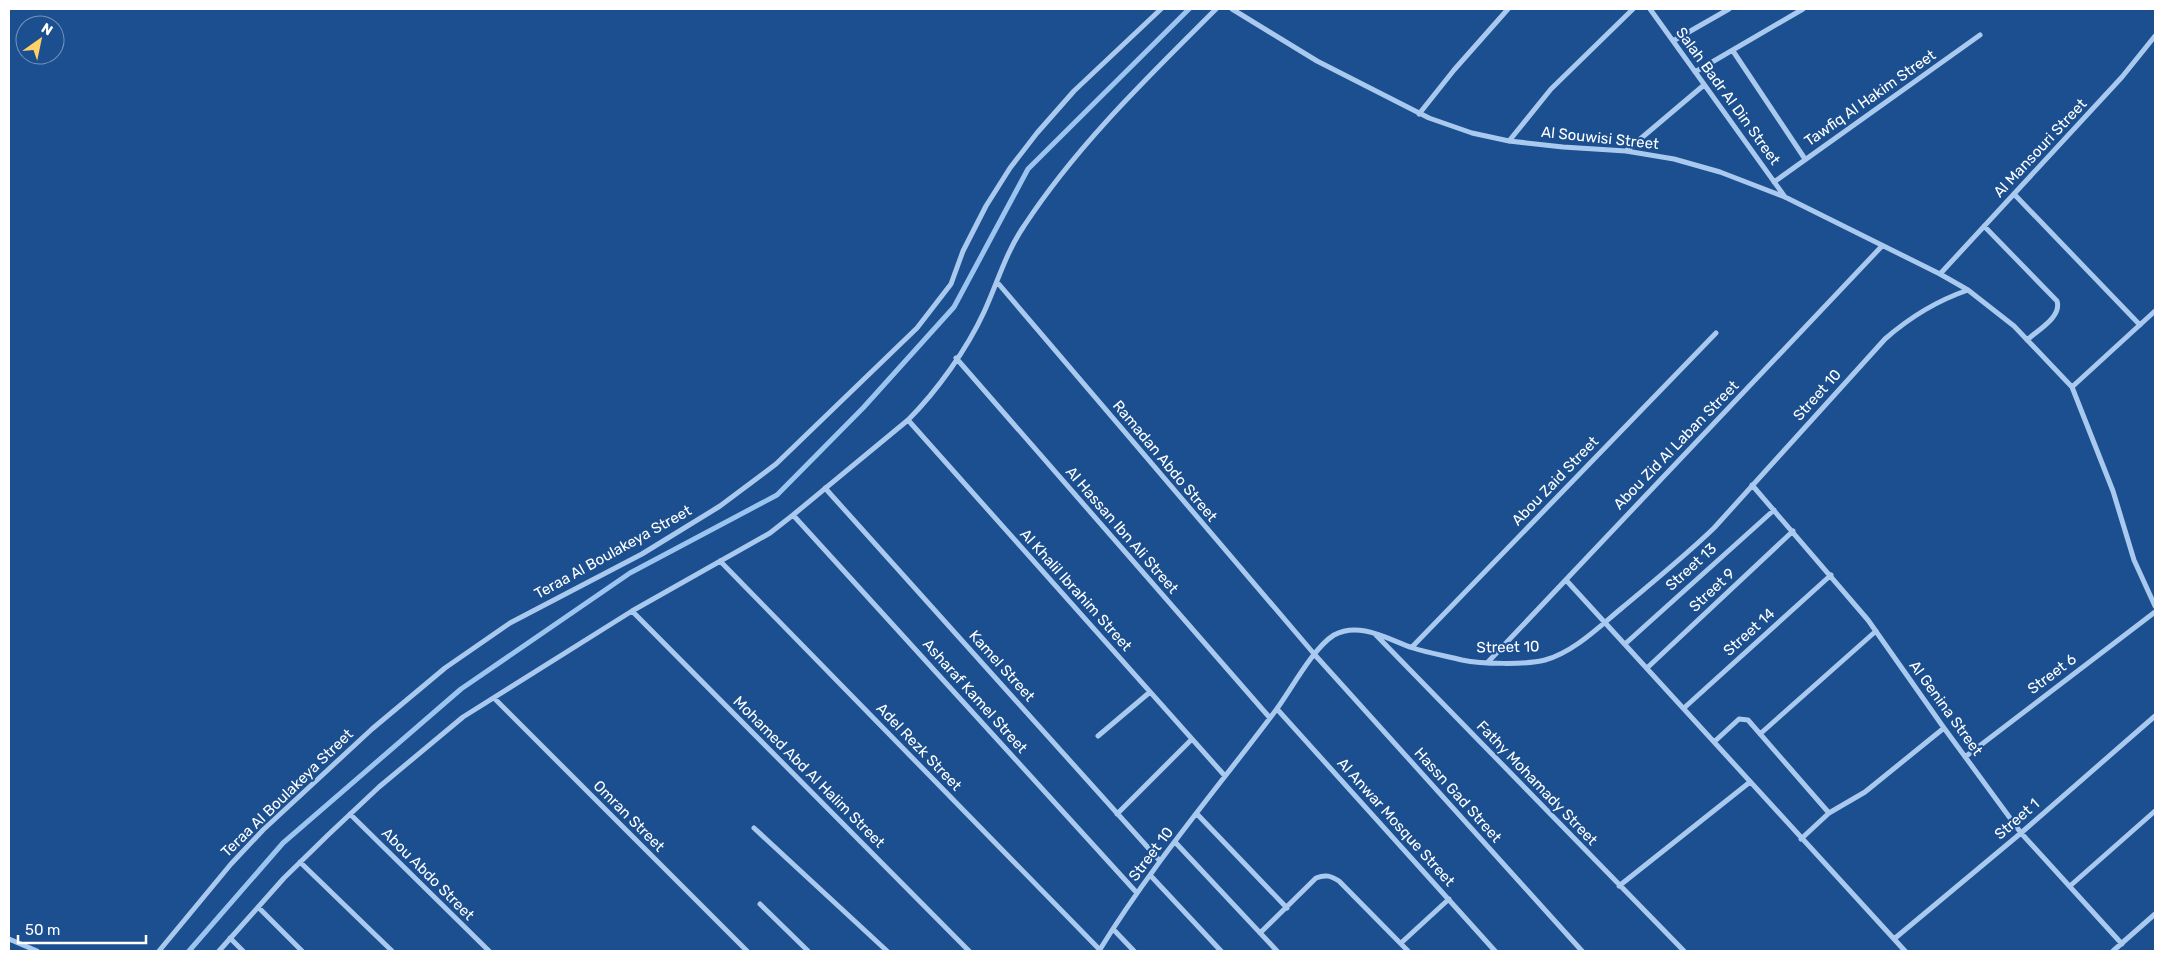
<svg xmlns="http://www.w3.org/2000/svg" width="2164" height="960" viewBox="0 0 2164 960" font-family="Rubik,sans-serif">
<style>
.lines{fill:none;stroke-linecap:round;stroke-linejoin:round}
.stream{stroke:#9cc4f0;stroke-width:5}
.street{stroke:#a9c9ee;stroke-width:5}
.labels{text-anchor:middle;stroke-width:4.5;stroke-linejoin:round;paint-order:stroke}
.street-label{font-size:15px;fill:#fff;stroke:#1b4f8f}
</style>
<rect width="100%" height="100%" fill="#1b4f8f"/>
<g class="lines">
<path class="stream" d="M189 951 283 843 461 689 630 573 777 495 863 408 954 307 1028 169 1189 9"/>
<path class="street" d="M1232 9 1317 61 1429 118 1472 133 1509 141 1563 147 1626 151 1674 159 1720 172 1785 197 1940 274 1968 290 2014 326 2072 387 2113 491 2134 560 2155 606
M1650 9 1785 197
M1673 41 1729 9
M1733 51 1805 159
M1695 72 1803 9
M1419 114 1454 70 1508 9
M1509 141 1551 89 1633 9
M1626 151 1704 85
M1774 182 1980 35
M2014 194 2140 325
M1984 226 2057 301C2062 317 2038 330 2027 340
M1940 274 2122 77 2155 36
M997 282 1315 655 1582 951
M956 358 1270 718
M2072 387 2155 311
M908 420 1225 776
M1752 485 1868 620 1944 728 2021 833 2122 944
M825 488 1160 861
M793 515 1137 893
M720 561 1100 950
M1566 580 1905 951
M632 611 969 951
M1376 635 1684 951
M1625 644 1774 510
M1412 647 1716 333
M1488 662 1882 246
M1647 668 1793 531
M494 698 747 951
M1684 708 1831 575
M1277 709 1495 951
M1760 734 1876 631
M1098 736 1150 692
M1714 742 1739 719 1748 720 1829 813
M1965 757 2155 612
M350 814 489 951
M1117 814 1192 739
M1197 814 1287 908
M754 828 887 951
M1801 839 1829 813 1865 792 1944 728
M1175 842 1277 951
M300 862 392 951
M1150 875 1221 951
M1619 886 1750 782
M2070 886 2155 811
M760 904 808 951
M258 907 302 951
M1113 929 1134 951
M1260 933 1316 878C1326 874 1331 876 1339 881L1408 951
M230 938 243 951
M9 939 37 951
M1894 939 2021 833 2155 716
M1401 943 1449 899
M159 951 231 864 263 830 372 729 445 668 510 623 642 554 720 506 776 464 917 328 951 284 963 251 986 206 1010 168 1037 133 1074 91 1161 9
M219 951 284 878 328 835 379 787 463 717 632 611 770 533 793 515 908 420C937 391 967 349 984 312 997 284 1006 252 1024 226 1077 145 1148 77 1216 9
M1099 951C1151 866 1216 790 1276 710 1291 690 1313 648 1334 635 1360 621 1389 640 1413 648 1429 653 1446 656 1462 660 1481 664 1526 665 1545 660 1574 652 1600 626 1623 607 1654 581 1685 556 1714 528L1885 339C1910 317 1936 301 1968 290
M2113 951 2155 914"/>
</g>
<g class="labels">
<g class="street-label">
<text transform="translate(1728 96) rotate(54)" y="5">Salah Badr Al Din Street</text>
<text transform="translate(1870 98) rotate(-35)" y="5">Tawfiq Al Hakim Street</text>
<text transform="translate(1600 138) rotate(6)" y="5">Al Souwisi Street</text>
<text transform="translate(2040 148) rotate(-47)" y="5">Al Mansouri Street</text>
<text transform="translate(1817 395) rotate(-48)" y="5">Street 10</text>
<text transform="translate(1676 445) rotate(-46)" y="5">Abou Zid Al Laban Street</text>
<text transform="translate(1165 461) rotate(50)" y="5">Ramadan Abdo Street</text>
<text transform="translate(1555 481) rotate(-46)" y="5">Abou Zaid Street</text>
<text transform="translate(1122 530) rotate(49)" y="5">Al Hassan Ibn Ali Street</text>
<text transform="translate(613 552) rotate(-29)" y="5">Teraa Al Boulakeya Street</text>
<text transform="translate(1691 567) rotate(-42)" y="5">Street 13</text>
<text transform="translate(1076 590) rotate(48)" y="5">Al Khalil Ibrahim Street</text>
<text transform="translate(1712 590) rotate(-43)" y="5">Street 9</text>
<text transform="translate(1749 632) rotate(-42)" y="5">Street 14</text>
<text transform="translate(1508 647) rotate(-1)" y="5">Street 10</text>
<text transform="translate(1002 666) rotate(48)" y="5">Kamel Street</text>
<text transform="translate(2052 674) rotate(-37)" y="5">Street 6</text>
<text transform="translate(975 696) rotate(48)" y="5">Asharaf Kamel Street</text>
<text transform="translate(1946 708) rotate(54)" y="5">Al Genina Street</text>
<text transform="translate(919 747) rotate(46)" y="5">Adel Rezk Street</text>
<text transform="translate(809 772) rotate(45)" y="5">Mohamed Abd Al Halim Street</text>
<text transform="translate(1537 783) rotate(46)" y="5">Fathy Mohamady Street</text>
<text transform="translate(287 793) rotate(-44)" y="5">Teraa Al Boulakeya Street</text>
<text transform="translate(1458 795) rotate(48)" y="5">Hassn Gad Street</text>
<text transform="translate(629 816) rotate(45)" y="5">Omran Street</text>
<text transform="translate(2017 819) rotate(-41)" y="5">Street 1</text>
<text transform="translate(1396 822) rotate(48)" y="5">Al Anwar Mosque Street</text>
<text transform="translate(1151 854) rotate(-53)" y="5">Street 10</text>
<text transform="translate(428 874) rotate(45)" y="5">Abou Abdo Street</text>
</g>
</g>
<rect width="2164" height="960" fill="none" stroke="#ffffff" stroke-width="20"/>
<g transform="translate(40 40) rotate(33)"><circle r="24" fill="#1b4f8f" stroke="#7695bc"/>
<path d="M0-4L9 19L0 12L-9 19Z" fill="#ffd166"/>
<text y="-8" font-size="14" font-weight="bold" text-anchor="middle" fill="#ffffff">N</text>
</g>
<path d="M18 935v8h128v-8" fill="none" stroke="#ffffff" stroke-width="2.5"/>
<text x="25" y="935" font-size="15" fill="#ffffff" stroke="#1b4f8f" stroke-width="4" paint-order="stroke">50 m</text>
</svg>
